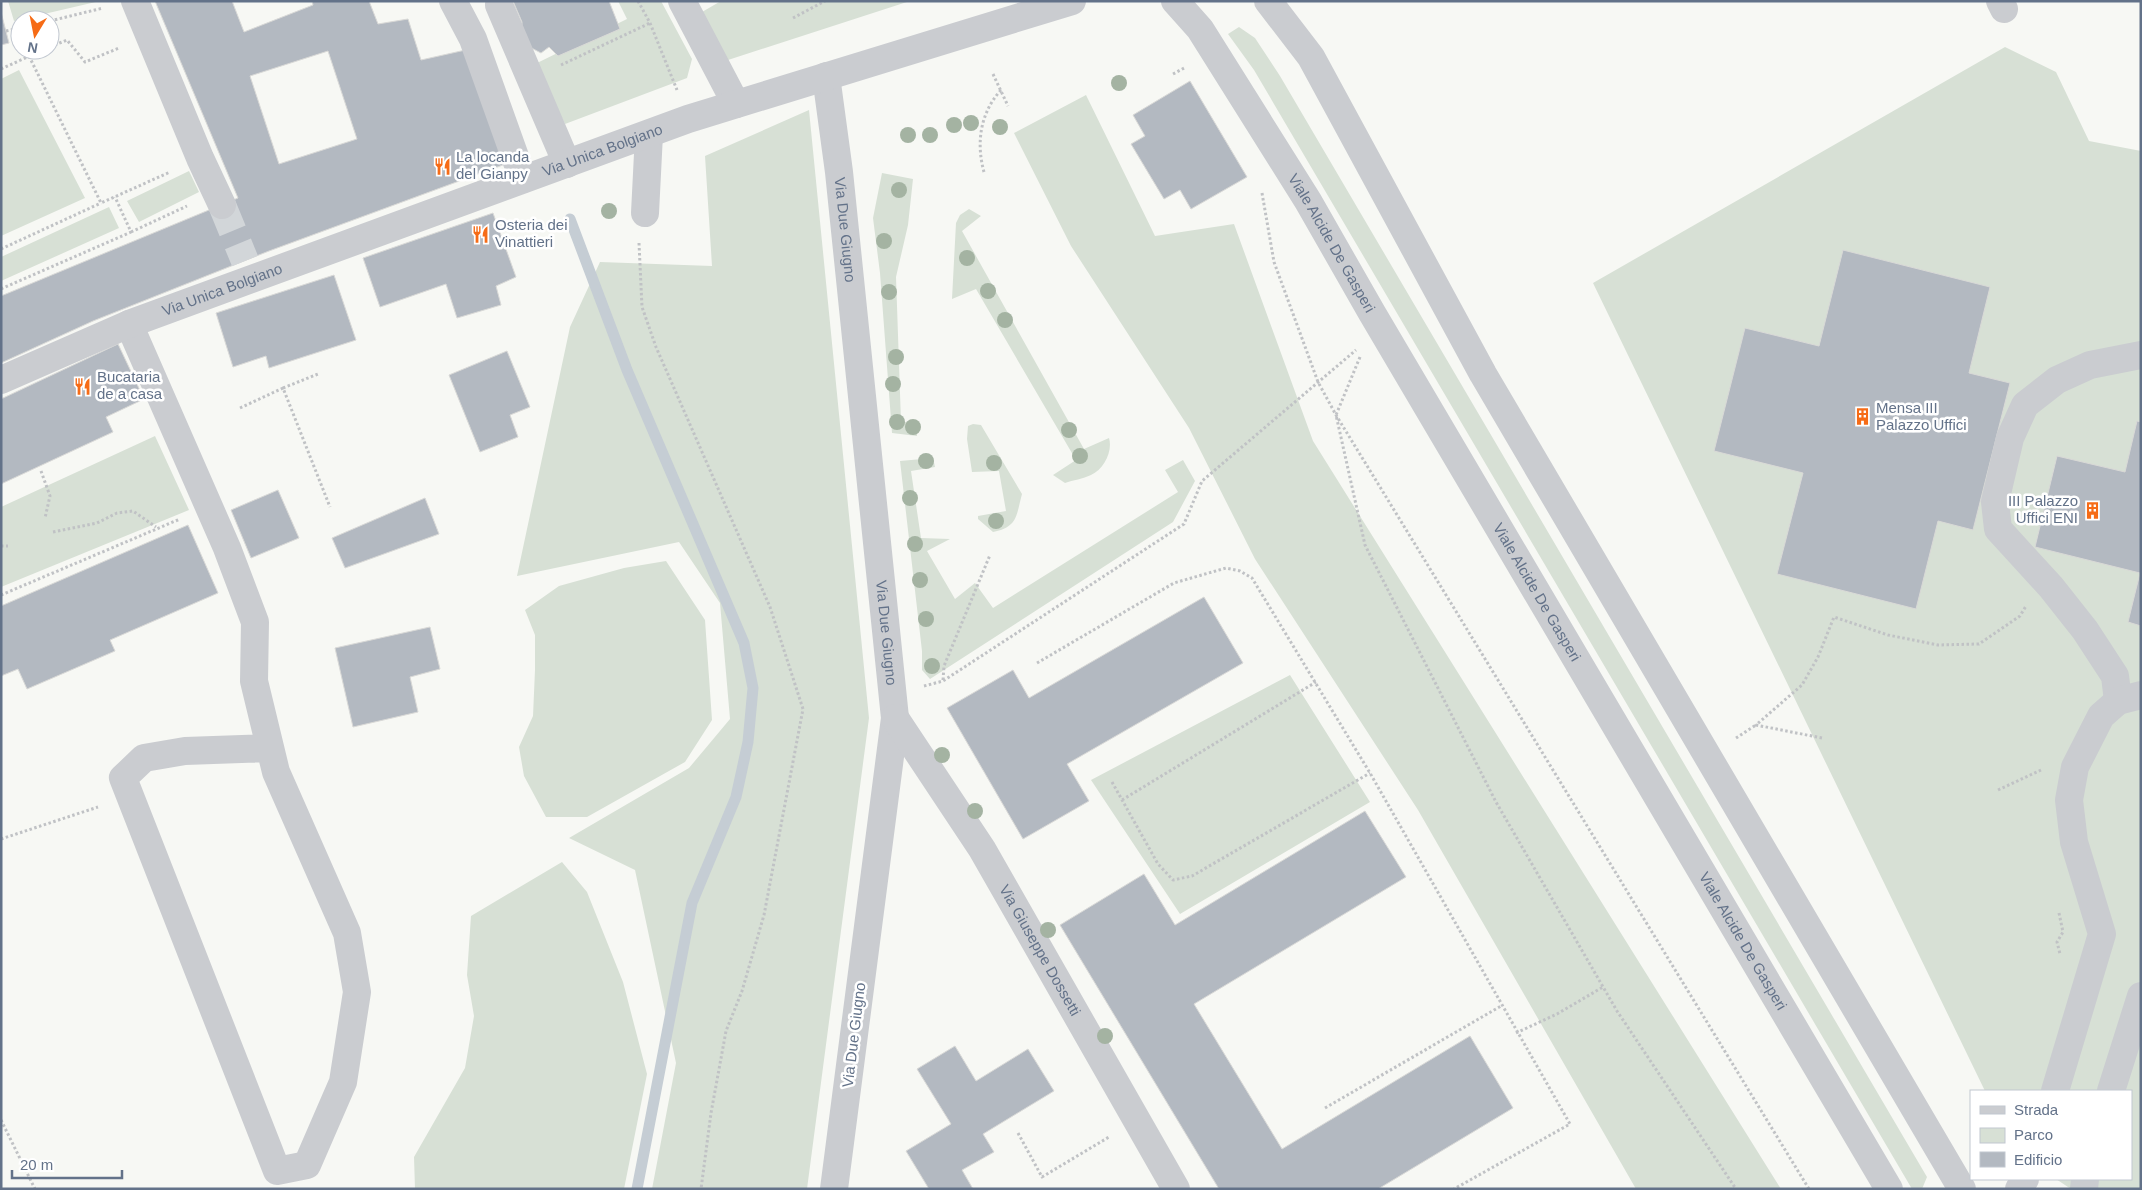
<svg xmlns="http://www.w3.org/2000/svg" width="2142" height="1190" viewBox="0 0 2142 1190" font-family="Helvetica,sans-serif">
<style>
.green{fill:#d7e0d5}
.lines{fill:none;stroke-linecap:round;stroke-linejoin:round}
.stream{stroke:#c5cdd4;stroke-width:11}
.building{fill:#b3b9c1;stroke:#d9d9d7;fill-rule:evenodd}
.minor-tunnel{stroke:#d2d6d9;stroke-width:28;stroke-dasharray:28 14;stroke-linecap:butt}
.path{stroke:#c0c2c5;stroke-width:3;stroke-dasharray:2.5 2.5;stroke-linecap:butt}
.minor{stroke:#caccd0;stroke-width:28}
.tree{fill:#a4b3a2}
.labels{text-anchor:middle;stroke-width:5;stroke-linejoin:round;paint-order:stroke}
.street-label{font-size:15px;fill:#637289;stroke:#fff}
.poi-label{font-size:15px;fill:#637289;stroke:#fff;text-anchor:start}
</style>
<rect width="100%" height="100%" fill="#f7f8f4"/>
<path class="green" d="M8 1H100L14 21Z
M618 1H661L692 59 687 78 565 124 535 64 627 19Z
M721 1H910L728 60 702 12Z
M1239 27 1255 38 1280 76 1927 1177 1922 1189H1912L1254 70 1228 34Z
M2005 47 2056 72 2089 141 2141 151V1189H2071L2056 1179H2131V1091H1985L1593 283Z
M19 70 85 198 1 236V79Z
M1086 95 1155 236 1234 224 1313 441 1781 1189H1636L1418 810 1255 559 1189 428 1071 246 1014 133Z
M809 110 869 718 807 1189H652L676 1063 635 870 569 838 689 768 730 719 720 603 679 542 517 576 570 327 600 262 712 266 705 156Z
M189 171 199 192 139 222 127 201Z
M882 173 913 179 908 225 896 277 901 422H916L917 436 892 433 880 273 873 218Z
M109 207 119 228 1 281V257Z
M969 209 981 216 962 231 1084 449 1109 438C1113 451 1104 469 1091 475 1083 479 1073 480 1065 483L1053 475 1076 460 976 289 952 299 956 223 960 215Z
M973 424 981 425 1022 494C1016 516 1018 527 993 532L978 519V516L1006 511 999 471 972 472 967 439 968 426Z
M155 436 189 510 1 587V507Z
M933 458 935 467 911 471 921 538 950 539 927 551 955 599 975 583 993 608 1178 492 1165 470 1183 460 1195 481 1173 522 930 679 922 670V651L900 461Z
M666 561 705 620 712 720 685 762 587 817H546L524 776 519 747 533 716 535 670V635L525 610 559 586 624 568Z
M1290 675 1370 802 1180 914 1091 780Z
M562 862 587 892 623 982 647 1074 624 1189H415L414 1157 465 1068 474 1016 467 975 471 916Z"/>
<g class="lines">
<path class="stream" d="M570 219 627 370 744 643 753 688 748 742 736 797 692 903 637 1189"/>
</g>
<path class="building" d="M155 1H232L244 32 313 5 312 1H369L378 24 408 19 421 60 470 49 511 162 269 251 93 321 1 363V296L238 198ZM328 51 357 139 279 164 250 76Z
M513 1H609L620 29 558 56 549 47 541 53 522 43V22Z
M1 12 9 43 1 45Z
M1190 81 1247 177 1191 209 1180 190 1164 199 1131 144 1145 136 1133 115Z
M493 213 516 277 496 286 501 305 457 318 446 284 380 307 363 258Z
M1843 250 1990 287 1969 373 2010 383 1973 530 1938 521 1916 609 1777 574 1803 473 1714 451 1745 328 1819 346Z
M334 275 356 340 269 368 266 356 233 367 216 313Z
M118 344 144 399 106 417 113 432 1 484V399Z
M507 351 530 407 510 415 518 437 480 452 449 375Z
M2137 421 2141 422V626L2128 622 2140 573 2035 547 2057 456 2125 472Z
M278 490 299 538 251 558 231 510Z
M425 498 439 534 345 568 332 538Z
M188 525 218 593 110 640 115 651 27 689 18 669 1 676V606Z
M1204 597 1243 663 1067 764 1089 801 1023 839 947 708 1013 670 1029 698Z
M430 627 440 669 410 677 418 712 353 727 335 648Z
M1365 811 1406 877 1194 1004 1282 1149 1470 1036 1513 1108 1378 1189H1219L1060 925 1144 874 1175 925Z
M955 1046 976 1081 1028 1049 1054 1091 983 1134 994 1152 962 1170 973 1189H929L906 1151 951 1124 917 1069Z"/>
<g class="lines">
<path class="minor-tunnel" d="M222 205 245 261"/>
<path class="path" d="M638 1 650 23 677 90
M793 18 825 1
M50 21 103 8
M6 31 20 28
M50 47 67 40 85 62 119 48
M29 56 101 203 170 172
M561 65 650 23
M1 69 43 50
M993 74 1008 106
M1173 74 1186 67
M984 172C976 143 980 113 1001 90
M1262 193 1274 262 1318 382 1336 415 1809 1189
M131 232 187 206
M639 243 642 307 656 347 770 607 803 709 764 915 742 991 726 1031 711 1113 701 1189
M1 249 101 203
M1 289 131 232 115 197
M1360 357 1336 415 1365 545 1496 802 1617 1011 1736 1189
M283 388 318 374
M240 408 283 388 330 507
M41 471 50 496 45 518
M53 532 97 523 117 513 133 511 156 527
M1 546H8
M1 595 180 519
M1037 663 1174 583 1226 568 1240 571 1252 578 1370 773 1570 1124 1454 1189
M943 680 944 666 990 555
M924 686 943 681 1184 524 1202 481 1356 350
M1736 738 1756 725
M1822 738 1756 725 1802 685 1818 657 1834 617 1888 635 1938 645 1979 644 2020 616 2026 606
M1112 782 1158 864 1173 880 1192 876 1370 773
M1998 790 2041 770
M1122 800 1316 682
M1 839 98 807
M2059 913 2063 932 2057 942 2060 954
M1516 1033 1557 1014 1603 987
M1325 1108 1501 1006
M1 1120 35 1189
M1018 1133 1042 1177 1109 1137"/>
<g class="minor">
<path d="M135 1 200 158 222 205"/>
<path d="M453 1 473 39 523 179"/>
<path d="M682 1 736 104"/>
<path id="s1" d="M1175 1 1200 29 1308 201 1372 313 1889 1189"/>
<path d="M1268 1 1311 57 1483 374 1962 1189"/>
<path d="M2000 1 2004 9"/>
<path d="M499 5 567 164"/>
<path id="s2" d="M826 76 839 172 895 718 834 1189"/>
<path d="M645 213 649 134"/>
<path d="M129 324 227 548 255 622 254 681 276 772 347 933 357 992 343 1082 307 1165 277 1171 123 778 144 758 185 751 270 748"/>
<path id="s3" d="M1 380 129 324 688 119 1072 1"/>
<path d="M2118 701 2115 676 2085 630 2051 587 1998 529 1995 502 2010 438 2025 405 2057 380 2090 365 2141 355"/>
<path id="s4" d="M895 718 982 849 1176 1189"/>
<path d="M2055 1091 2102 934 2074 842 2069 800 2075 767 2101 716 2118 701 2141 695"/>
<path d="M2111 1091 2141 996"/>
<path d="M2019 1189 2025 1179"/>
<path d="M2084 1189 2085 1179"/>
</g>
</g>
<g class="tree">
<circle cx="1119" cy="83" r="8"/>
<circle cx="971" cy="123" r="8"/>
<circle cx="954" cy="125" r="8"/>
<circle cx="1000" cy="127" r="8"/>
<circle cx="908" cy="135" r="8"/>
<circle cx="930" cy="135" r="8"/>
<circle cx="899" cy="190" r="8"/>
<circle cx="609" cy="211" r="8"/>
<circle cx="884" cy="241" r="8"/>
<circle cx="967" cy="258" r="8"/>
<circle cx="988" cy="291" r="8"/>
<circle cx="889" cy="292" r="8"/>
<circle cx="1005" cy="320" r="8"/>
<circle cx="896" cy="357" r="8"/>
<circle cx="893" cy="384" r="8"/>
<circle cx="897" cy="422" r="8"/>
<circle cx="913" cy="427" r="8"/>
<circle cx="1069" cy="430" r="8"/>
<circle cx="1080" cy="456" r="8"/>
<circle cx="926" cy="461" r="8"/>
<circle cx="994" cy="463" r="8"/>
<circle cx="910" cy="498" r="8"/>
<circle cx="996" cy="521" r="8"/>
<circle cx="915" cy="544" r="8"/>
<circle cx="920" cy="580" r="8"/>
<circle cx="926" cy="619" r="8"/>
<circle cx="932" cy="666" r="8"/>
<circle cx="942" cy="755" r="8"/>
<circle cx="975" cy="811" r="8"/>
<circle cx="1048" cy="930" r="8"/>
<circle cx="1105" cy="1036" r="8"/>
</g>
<defs>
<symbol id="restaurant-bare" viewBox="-9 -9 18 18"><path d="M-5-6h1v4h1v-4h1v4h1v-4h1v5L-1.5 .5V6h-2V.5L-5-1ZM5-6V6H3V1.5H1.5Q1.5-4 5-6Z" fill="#f66b16" stroke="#fff" stroke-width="2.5" paint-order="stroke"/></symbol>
<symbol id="building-bare" viewBox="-9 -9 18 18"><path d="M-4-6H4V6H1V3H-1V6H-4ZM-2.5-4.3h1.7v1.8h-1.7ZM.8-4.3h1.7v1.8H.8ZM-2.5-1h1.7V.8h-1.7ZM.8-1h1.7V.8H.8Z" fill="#f66b16" stroke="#fff" stroke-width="2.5" paint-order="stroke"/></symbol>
</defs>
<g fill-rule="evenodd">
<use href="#restaurant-bare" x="430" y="154" width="25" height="25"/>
<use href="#restaurant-bare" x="468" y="222" width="25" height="25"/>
<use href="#restaurant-bare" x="70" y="374" width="25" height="25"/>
<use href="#building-bare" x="1850" y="404" width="25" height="25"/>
<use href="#building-bare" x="2080" y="498" width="25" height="25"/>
</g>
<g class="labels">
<g class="street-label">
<text dy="5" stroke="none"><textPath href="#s3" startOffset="644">Via Unica Bolgiano</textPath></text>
<text dy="5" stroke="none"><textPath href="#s2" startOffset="155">Via Due Giugno</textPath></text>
<text dy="5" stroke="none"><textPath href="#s1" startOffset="289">Viale Alcide De Gasperi</textPath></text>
<text dy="5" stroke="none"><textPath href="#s3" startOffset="239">Via Unica Bolgiano</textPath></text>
<text dy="5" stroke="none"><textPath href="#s1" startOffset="694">Viale Alcide De Gasperi</textPath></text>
<text dy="5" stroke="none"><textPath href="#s2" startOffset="560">Via Due Giugno</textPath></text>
<text dy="5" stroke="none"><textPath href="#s1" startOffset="1099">Viale Alcide De Gasperi</textPath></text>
<text dy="5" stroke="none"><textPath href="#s4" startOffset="274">Via Giuseppe Dossetti</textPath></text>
<text transform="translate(854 1035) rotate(-83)" y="5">Via Due Giugno</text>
</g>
<g class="poi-label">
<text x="456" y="162">La locanda<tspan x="456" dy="17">del Gianpy</tspan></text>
<text x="495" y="230">Osteria dei<tspan x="495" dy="17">Vinattieri</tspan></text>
<text x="97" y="382">Bucataria<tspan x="97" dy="17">de a casa</tspan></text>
<text x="1876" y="413">Mensa III<tspan x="1876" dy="17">Palazzo Uffici</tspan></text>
<text x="2078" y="506" text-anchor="end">III Palazzo<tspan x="2078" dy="17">Uffici ENI</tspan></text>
</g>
</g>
<rect width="2142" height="1190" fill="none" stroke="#637289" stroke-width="5"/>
<rect x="1970" y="1090" width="162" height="90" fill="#ffffff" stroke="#c1c7d0"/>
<rect x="1980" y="1106" width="25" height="8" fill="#caccd0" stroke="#c1c7d0"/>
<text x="2014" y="1115" font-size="15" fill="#637289">Strada</text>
<rect x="1980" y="1128" width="25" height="15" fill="#d7e0d5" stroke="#c1c7d0"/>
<text x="2014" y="1140" font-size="15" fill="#637289">Parco</text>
<rect x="1980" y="1152" width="25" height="15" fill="#b3b9c1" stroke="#c1c7d0"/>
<text x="2014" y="1165" font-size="15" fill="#637289">Edificio</text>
<g transform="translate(35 35) rotate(190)"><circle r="24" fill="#ffffff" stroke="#c1c7d0"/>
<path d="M0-4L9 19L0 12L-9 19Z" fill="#f66b16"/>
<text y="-8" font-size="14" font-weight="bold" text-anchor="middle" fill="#637289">N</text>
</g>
<path d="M12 1170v8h110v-8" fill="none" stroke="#637289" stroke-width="2.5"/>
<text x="20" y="1170" font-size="15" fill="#637289" stroke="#ffffff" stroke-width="4" paint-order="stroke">20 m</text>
</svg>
